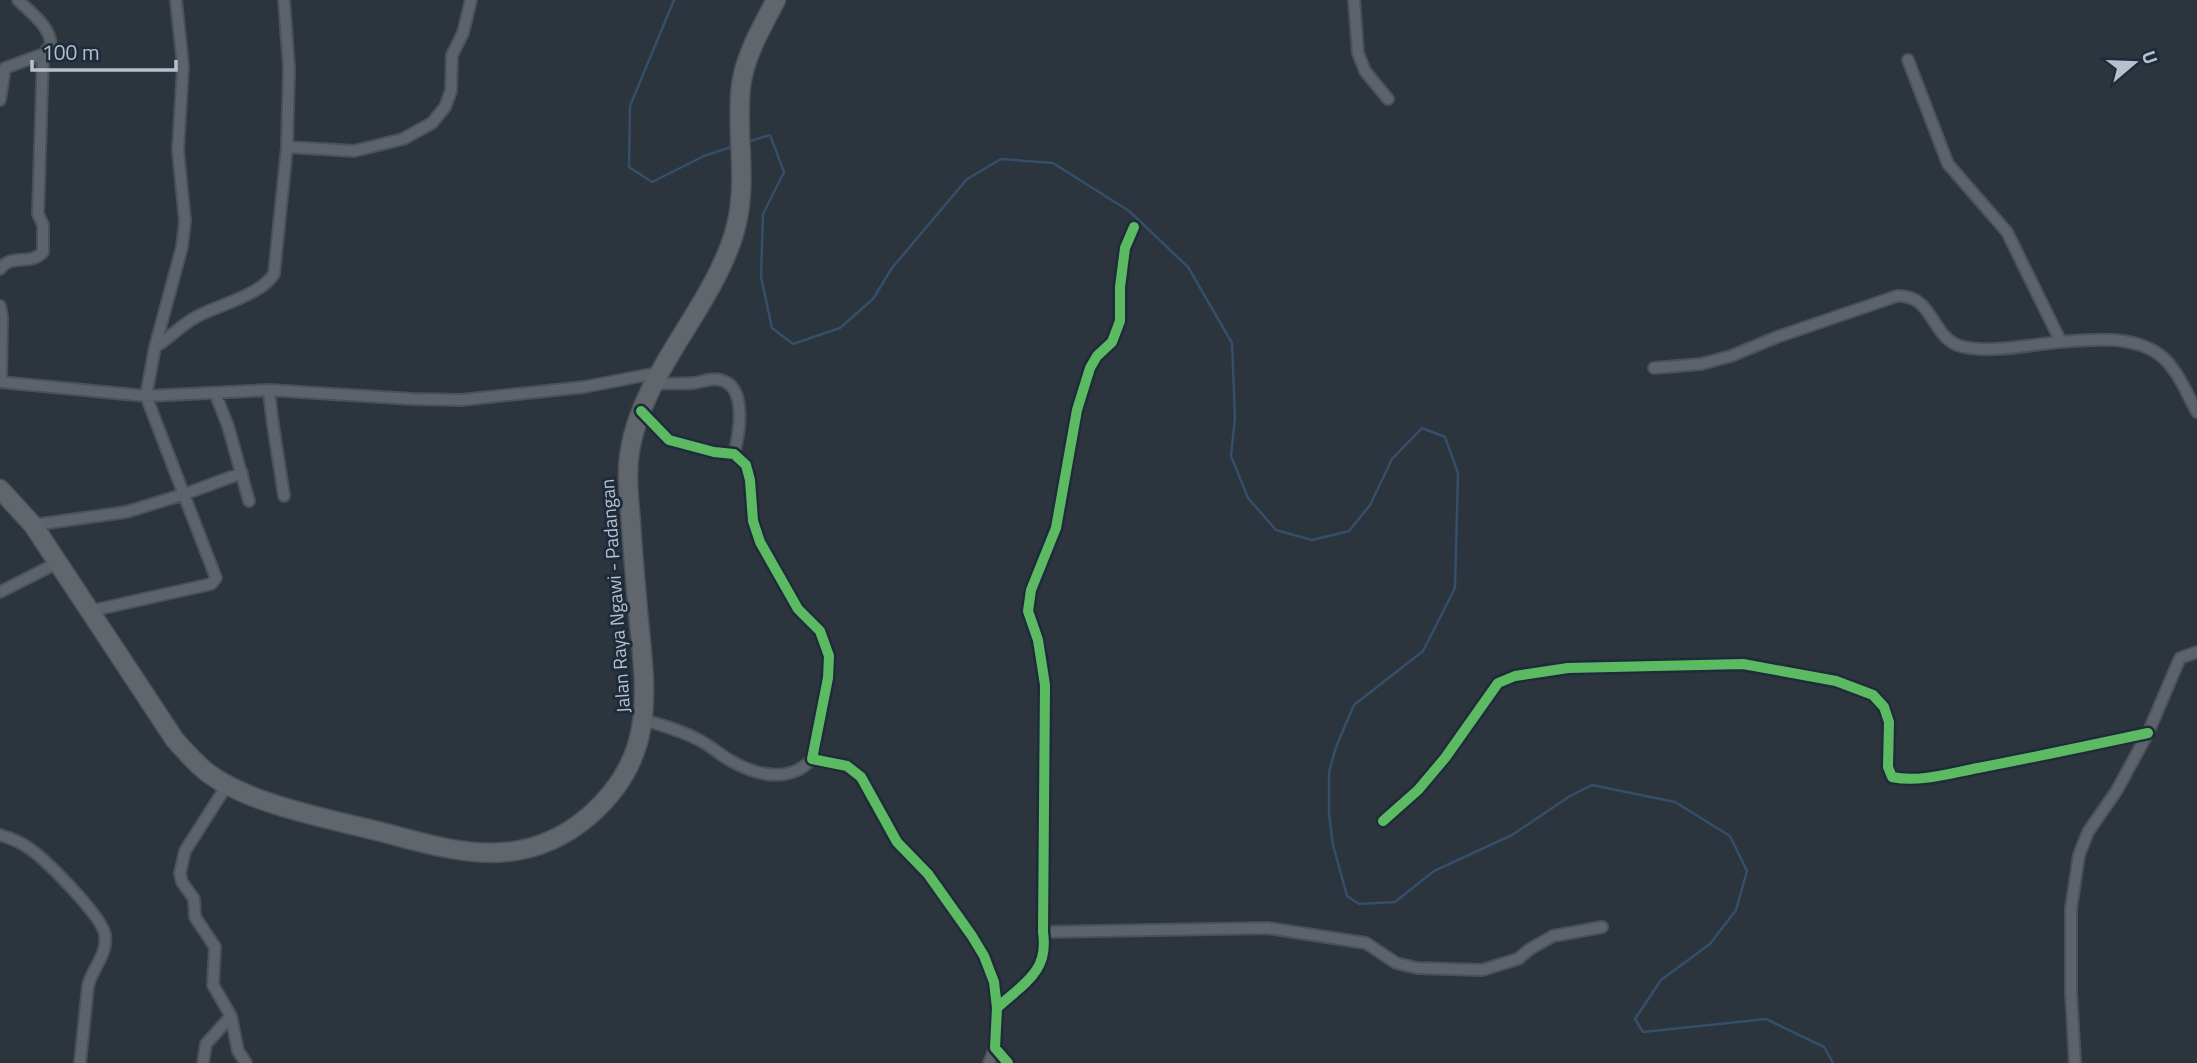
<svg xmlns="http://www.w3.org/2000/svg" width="2197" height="1063" viewBox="0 0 2197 1063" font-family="'Titillium Web',sans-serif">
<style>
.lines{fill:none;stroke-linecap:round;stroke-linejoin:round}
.stream{stroke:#354e6a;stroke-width:2.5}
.minor-casing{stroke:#4b5158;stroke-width:14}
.trunk-casing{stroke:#495159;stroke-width:21}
.minor{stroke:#5d636b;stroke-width:10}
.trunk{stroke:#61666c;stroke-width:18}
.cycleway-casing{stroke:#1e2b3a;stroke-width:15}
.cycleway{stroke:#5cba63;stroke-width:10}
.labels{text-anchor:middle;stroke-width:6;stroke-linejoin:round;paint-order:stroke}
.street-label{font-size:19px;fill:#b7c1ce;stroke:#1e2b3a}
</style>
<rect width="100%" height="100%" fill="#2c353e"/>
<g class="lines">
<path class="stream" d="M674 0 630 106 629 167 652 182 704 156 734 146
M747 142 770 135 784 172 763 214 761 277 772 328 793 344 840 328 873 299 892 268 967 179 1001 159 1053 163 1129 211 1188 267 1232 343 1235 418 1231 456 1248 498 1276 530 1312 540 1349 531 1370 505 1392 459 1422 428 1445 437 1458 473 1455 588 1423 651 1354 705 1336 747 1329 772V814L1333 845 1347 896 1359 904 1395 902 1434 871 1512 835 1570 796 1592 785 1675 802 1730 836 1747 871 1736 910 1710 944 1661 980 1635 1019 1643 1032 1766 1019 1824 1047 1833 1063"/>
<defs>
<path id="minor" d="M1354 0 1358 53 1365 71 1388 99
M1908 60 1948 164 2007 232 2061 342C2098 339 2149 333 2173 369 2183 382 2189 398 2197 412
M0 100 5 68 43 54 51 45C50 26 31 13 18 0
M287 147 354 151 403 139 432 123 445 107 451 91 452 55 463 33 471 0
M0 269C11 253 31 266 43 252V225L38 214 43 54
M0 306 2 317 1 382
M155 347C170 338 181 325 196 317 218 305 261 295 274 274L287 147 289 68 284 0
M1654 368 1701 364 1731 356 1777 337 1897 296C1932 294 1931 334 1957 345 1984 355 2033 344 2061 342
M0 382 146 396 269 390 413 399 461 400 584 387 662 372
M655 384C668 383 681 384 694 383 703 382 711 377 721 380 748 387 739 435 734 454
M269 390C272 426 279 460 284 496
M215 393 228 426 249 501
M641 411 669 440 714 452 734 454 746 465 750 480 753 521 760 542 798 609 820 631 829 656 828 678 812 759 847 766 861 777 897 842 928 874 972 936 984 956 994 982 997 1008 995 1048 1008 1063
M33 525 126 512 182 495 242 473
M0 592 57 563
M90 611 211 584 216 578 146 396 155 347 182 247 185 221 178 150 183 66 176 0
M644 720C664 726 683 731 701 741 712 747 721 756 733 762 758 776 791 783 812 759
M227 785 185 851 180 873 182 882 194 899 195 917 215 947 213 985 231 1016 238 1051 246 1063
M1383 821 1418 790 1445 758 1498 683 1515 676 1568 668 1743 664 1836 681 1873 695 1884 707 1889 722 1888 767 1892 777C1919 783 1951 773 1978 768 2035 757 2092 745 2148 733
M0 835C10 838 21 842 30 849 46 860 103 917 105 935 108 955 92 968 88 986L80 1063
M1043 932 1268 928 1366 943 1396 963 1417 968 1482 970 1518 959 1530 949 1553 936 1602 927
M997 1008C1024 983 1049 972 1043 932L1045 685 1038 640 1028 611 1031 590 1056 528 1077 410 1090 368 1097 356 1112 342 1120 321V287L1125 248 1134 227
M203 1063 206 1044 231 1016
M989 1063 995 1048
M2075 1063 2071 992V909L2079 855 2088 832 2117 790 2148 733 2180 658 2197 652"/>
<path id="trunk" d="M0 489 33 525 175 740C186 752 196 764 208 773 252 806 336 820 389 834 462 854 526 870 589 816 654 760 647 699 639 622 636 589 633 556 631 523 629 499 626 474 630 450 643 373 709 311 733 237 750 184 735 138 741 86 745 55 762 27 776 0"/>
</defs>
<use href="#minor" class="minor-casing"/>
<use href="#trunk" class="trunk-casing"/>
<use href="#minor" class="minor"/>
<use href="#trunk" class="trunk"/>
<defs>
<path id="cycleway" d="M641 411 669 440 714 452 734 454 746 465 750 480 753 521 760 542 798 609 820 631 829 656 828 678 812 759 847 766 861 777 897 842 928 874 972 936 984 956 994 982 997 1008 995 1048 1008 1063
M1383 821 1418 790 1445 758 1498 683 1515 676 1568 668 1743 664 1836 681 1873 695 1884 707 1889 722 1888 767 1892 777C1919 783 1951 773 1978 768 2035 757 2092 745 2148 733
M997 1008C1024 983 1049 972 1043 932L1045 685 1038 640 1028 611 1031 590 1056 528 1077 410 1090 368 1097 356 1112 342 1120 321V287L1125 248 1134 227"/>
</defs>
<use href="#cycleway" class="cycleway-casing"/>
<use href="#cycleway" class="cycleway"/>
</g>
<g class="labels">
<g class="street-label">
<text transform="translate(615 596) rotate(-94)" y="7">Jalan Raya Ngawi - Padangan</text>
</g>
</g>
<g transform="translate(2134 63) rotate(71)" stroke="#1e2b3a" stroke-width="5" paint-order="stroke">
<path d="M0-5L12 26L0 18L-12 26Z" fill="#b7c1ce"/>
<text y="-10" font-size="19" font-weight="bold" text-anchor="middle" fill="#b7c1ce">U</text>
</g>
<path d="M32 60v10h144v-10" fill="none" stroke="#b7c1ce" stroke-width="3.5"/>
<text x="42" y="60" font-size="21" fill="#b7c1ce" stroke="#1e2b3a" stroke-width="5" paint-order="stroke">100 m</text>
</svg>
